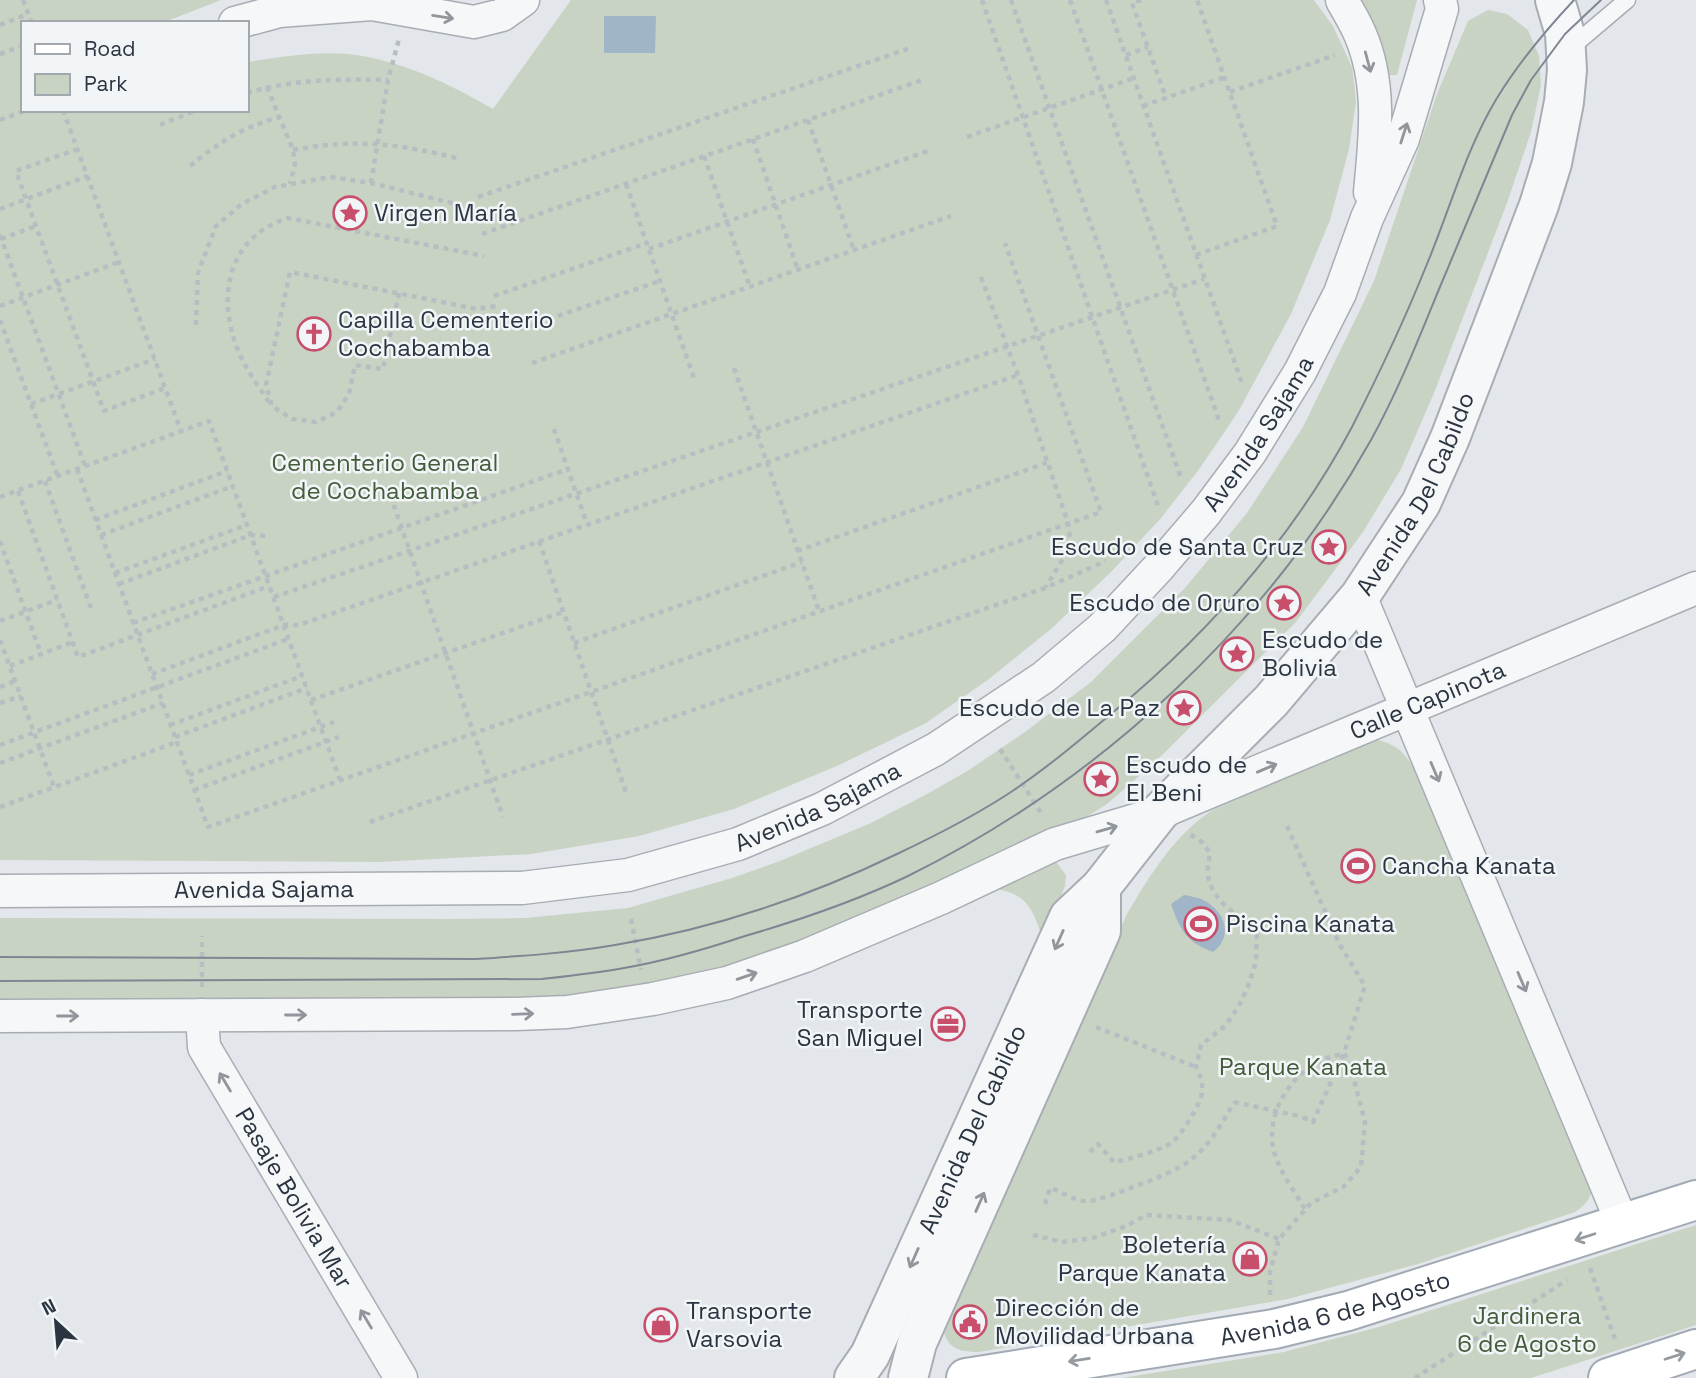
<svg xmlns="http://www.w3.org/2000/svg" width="1696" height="1378" viewBox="0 0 1696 1378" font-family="'Space Grotesk',sans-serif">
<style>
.green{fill:#c9d3c4}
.water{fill:#a0b6c8}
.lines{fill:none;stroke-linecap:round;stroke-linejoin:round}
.service-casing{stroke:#a8adb4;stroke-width:19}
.minor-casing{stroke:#a8adb4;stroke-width:35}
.tertiary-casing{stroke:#a8adb4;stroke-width:42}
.primary-casing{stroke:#a2abb5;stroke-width:42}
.path{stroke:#b8bdc1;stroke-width:4.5;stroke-dasharray:5 5;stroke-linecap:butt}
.service{stroke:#f5f7f8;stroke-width:16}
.minor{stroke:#f5f7f8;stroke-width:32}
.tertiary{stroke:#f5f7f8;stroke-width:38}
.primary{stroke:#fff;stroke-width:38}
.tram{stroke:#7d8793;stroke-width:2}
.path-bridge{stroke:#b8bdc1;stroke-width:4.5;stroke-dasharray:5 5;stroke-linecap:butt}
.oneway{stroke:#90969c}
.oneway2{stroke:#959aa0}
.labels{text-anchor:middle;stroke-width:5;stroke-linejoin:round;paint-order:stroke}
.poi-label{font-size:24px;fill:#2b3541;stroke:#f2f5f7;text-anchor:start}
.street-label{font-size:24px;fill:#2b3541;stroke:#f2f5f7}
.park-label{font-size:24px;fill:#435c39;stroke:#f2f5f7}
</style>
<rect width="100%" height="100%" fill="#e3e6ea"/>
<path class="green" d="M0 0H221L162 23H23V110H247V62C280 57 315 51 348 54 401 60 448 83 493 109L571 0H1314L1333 26 1352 67 1356 101 1349 149 1330 220 1291 314 1238 412 1200 468 1161 518 1112 571 1052 628 989 679 926 723 839 765 734 809 639 836 531 854 379 862 0 860Z
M1360 0H1417L1397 75H1389L1379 39Z
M1488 10 1507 14 1528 30 1539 56 1541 85 1531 132 1507 203 1434 393 1401 469 1363 532 1296 622 1152 765 1107 804 1059 834 763 962 567 1003H0V918L451 919 525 918 628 908 732 878 780 861 871 823 929 793 969 770 1025 732 1091 682 1185 588 1247 513 1303 427 1374 281 1437 94 1468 21Z
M1374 739C1396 744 1405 752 1416 772L1590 1171C1595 1190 1592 1201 1575 1212L1418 1264 1288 1299 979 1352C950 1352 943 1343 942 1315L1127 914C1150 875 1173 837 1211 811Z
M1047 861 1056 862 1066 875 1065 886 1043 939C1031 904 1026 892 987 888Z
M1696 1225V1325L1531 1378H1122L1284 1352 1379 1327Z"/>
<path class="water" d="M604 16H656L655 53H604Z
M1184 895C1190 896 1196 897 1201 899 1224 909 1235 935 1213 952 1186 942 1180 930 1171 904Z"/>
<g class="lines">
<defs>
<path id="service" d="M1568 50 1627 0"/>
<g id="minor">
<path d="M1342 0C1348 11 1355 22 1360 34 1382 84 1375 140 1370 192"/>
<path d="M235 23 279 11 372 4 474 22 502 15 523 0"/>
<path d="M1360 596 1623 1225"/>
<path id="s1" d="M0 891 522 888 628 875 738 844 822 809 936 749 1044 677 1102 628 1158 568 1206 512 1250 453 1300 372 1340 293 1367 218 1403 139 1442 9 1440 0"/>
<path id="s2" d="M202 1015 204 1047 401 1378"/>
<path id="s3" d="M0 1016 516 1014 567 1012 653 999 727 983 805 956 941 898 1055 844 1159 813 1696 588"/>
</g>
<g id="tertiary">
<path id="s4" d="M854 1378 870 1355 1069 917 1101 887 1159 813 1271 701 1360 596 1421 503 1450 438 1493 326 1539 205 1552 163 1564 102 1567 70 1565 34 1555 0"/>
<path d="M908 1378 917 1343 1101 931V887"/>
</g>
<g id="primary">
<path id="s5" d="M966 1378 1274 1329 1348 1311 1696 1200"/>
<path d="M1608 1378 1696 1349"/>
</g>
</defs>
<use href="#service" class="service-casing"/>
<use href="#minor" class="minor-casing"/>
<use href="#tertiary" class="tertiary-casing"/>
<use href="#primary" class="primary-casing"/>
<path class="path" d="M23 0 32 23
M982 0 1158 506
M1011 0 1181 478
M1070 0 1220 423
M1106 0 1243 386
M1141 0 1132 3 1166 98
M0 25 28 14
M0 54 23 46
M1126 55 1148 47
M267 87 293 150 295 164 290 184
M1230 92 1335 55
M247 93C293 79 340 79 388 80
M1143 106 1225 77
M63 110 181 431
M0 120 27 110
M808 120 854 250
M160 125 197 110
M967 137 1134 78
M753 139 798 270
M78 149 16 171 26 199 104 411 165 388
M293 150C356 138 400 144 461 159
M704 156 750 287
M190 166C222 140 240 129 279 117
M371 183 388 80 399 39
M626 184 695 381
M478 197 910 48
M0 209 88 176
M482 234 922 80
M0 235 85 466
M1 239 36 226
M649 249 928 151
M1196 255 1277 226 1197 0
M981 277 1018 375 1068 523 1071 545 1046 587
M399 293 383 369 355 365 349 394 337 412 316 422 292 419 272 406 266 385 290 272 477 309 497 306
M494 296 647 243
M0 306 119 262
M0 320 58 477
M196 325 198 273 216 226 242 204 275 187 330 177 371 183 464 206
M520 329 660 281
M532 363 951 216
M734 368 819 611
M269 402C261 390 252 378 245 365 215 309 221 239 288 218L484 256
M31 404 155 359
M554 429 587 524
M77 469 208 827 1101 512 1005 243
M45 481 92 611
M387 486 503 817
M18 491 78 657 269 586
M0 497 209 421 340 780
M95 520 227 471
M101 535 233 486
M0 541 41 654
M539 541 627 795
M797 551 1049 462
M115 573 247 525
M119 584 251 535 267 536
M274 597 1204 279
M0 621 57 600
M133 623 568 469
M0 640 54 787
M574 643 802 562
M10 666 73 642
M152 674 284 625H299L1018 375
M0 687 15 681
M311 700 563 612
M0 703 21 696
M170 725 302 676
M175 737 307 688
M0 745 288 639
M1000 749 1043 816
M0 763 163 703
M189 775 334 722
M194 790 339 737
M0 807 177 742
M370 822 1045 588 1106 561
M1287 826 1340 945 1365 986 1344 1053 1313 1122 1303 1117
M631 919 641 970
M202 987V936
M1096 1027 1196 1067
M1090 1152 1098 1144 1114 1162C1130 1159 1158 1151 1171 1143 1181 1136 1201 1104 1202 1092 1203 1082 1200 1075 1196 1067L1201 1045 1225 1026 1239 1006 1248 986 1256 962 1257 928C1238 917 1211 900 1208 875 1207 868 1209 860 1210 853L1202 842 1188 833
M1045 1204 1050 1188C1060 1191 1075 1201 1086 1201 1099 1201 1116 1193 1128 1189 1190 1166 1202 1160 1234 1102
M1033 1235 1062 1242 1093 1238 1126 1226 1146 1215 1230 1220 1279 1239
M1590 1268 1616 1342
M1270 1295V1272L1279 1239 1311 1203 1343 1187 1361 1167 1365 1122 1350 1065 1344 1053C1335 1056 1326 1058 1318 1062 1289 1077 1267 1114 1273 1147 1277 1169 1294 1190 1305 1209
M1415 1378 1567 1280"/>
<use href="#service" class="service"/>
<use href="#minor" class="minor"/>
<use href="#tertiary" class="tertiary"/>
<use href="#primary" class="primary"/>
<path class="tram" d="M0 957 475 959C522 956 569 953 615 945 713 929 808 897 897 854 937 835 977 815 1014 790 1055 762 1092 730 1130 698 1218 622 1297 530 1352 427 1379 374 1405 319 1427 264 1450 209 1466 149 1497 98 1519 62 1545 31 1574 0
M0 981 542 979C569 976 597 973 624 968 665 961 706 949 745 936 800 920 856 901 908 876 1100 781 1266 627 1371 440 1397 393 1417 343 1437 294 1462 234 1487 175 1512 115L1531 80 1565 34 1601 0"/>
<path class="path-bridge" d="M1234 1102 1303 1117"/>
</g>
<defs><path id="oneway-shaft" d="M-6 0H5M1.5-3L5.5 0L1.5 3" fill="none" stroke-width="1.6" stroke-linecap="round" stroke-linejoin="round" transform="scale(1.75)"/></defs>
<g class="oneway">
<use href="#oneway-shaft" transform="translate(443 17) rotate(9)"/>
<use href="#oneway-shaft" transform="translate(1368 62) rotate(75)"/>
<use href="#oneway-shaft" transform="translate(1404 133) rotate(-72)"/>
<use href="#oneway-shaft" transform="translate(1267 768) rotate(-23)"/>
<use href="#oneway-shaft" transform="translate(1435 772) rotate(67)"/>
<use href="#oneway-shaft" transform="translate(1107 829) rotate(-16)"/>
<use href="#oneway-shaft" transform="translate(1059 940) rotate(114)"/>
<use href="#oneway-shaft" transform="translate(747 976) rotate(-19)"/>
<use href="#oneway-shaft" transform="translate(1522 982) rotate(67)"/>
<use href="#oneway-shaft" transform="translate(523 1014) rotate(-2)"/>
<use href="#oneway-shaft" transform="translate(296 1015)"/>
<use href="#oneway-shaft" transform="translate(68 1016)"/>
<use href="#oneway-shaft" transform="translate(225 1082) rotate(-121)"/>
<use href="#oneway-shaft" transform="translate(980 1202) rotate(-66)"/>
<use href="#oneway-shaft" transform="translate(914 1258) rotate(114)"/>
<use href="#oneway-shaft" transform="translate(366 1319) rotate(-121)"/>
</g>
<g class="oneway2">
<use href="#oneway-shaft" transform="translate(1585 1237) rotate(162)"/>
<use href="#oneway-shaft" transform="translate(1675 1356) rotate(-18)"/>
<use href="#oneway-shaft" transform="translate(1079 1360) rotate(171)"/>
</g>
<defs>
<symbol id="sight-ring" viewBox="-11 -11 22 22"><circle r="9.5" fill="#f2f5f7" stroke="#c74f6b" stroke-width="1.5"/><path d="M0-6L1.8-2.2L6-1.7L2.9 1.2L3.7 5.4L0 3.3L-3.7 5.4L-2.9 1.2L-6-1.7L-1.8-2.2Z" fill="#c74f6b"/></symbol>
<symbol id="church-ring" viewBox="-11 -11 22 22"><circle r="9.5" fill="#f2f5f7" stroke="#c74f6b" stroke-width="1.5"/><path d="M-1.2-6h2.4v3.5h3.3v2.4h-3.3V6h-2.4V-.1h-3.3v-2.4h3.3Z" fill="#c74f6b"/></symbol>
<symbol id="stadium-ring" viewBox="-11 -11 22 22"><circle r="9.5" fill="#f2f5f7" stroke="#c74f6b" stroke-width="1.5"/><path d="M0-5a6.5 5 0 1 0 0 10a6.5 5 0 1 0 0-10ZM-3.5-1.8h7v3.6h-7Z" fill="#c74f6b"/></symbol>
<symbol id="office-ring" viewBox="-11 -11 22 22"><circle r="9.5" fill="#f2f5f7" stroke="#c74f6b" stroke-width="1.5"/><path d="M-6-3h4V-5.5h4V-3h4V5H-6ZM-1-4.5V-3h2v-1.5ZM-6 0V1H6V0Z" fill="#c74f6b"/></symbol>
<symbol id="shop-ring" viewBox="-11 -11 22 22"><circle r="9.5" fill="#f2f5f7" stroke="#c74f6b" stroke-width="1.5"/><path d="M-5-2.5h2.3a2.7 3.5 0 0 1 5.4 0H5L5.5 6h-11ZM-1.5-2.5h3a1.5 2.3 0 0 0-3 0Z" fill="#c74f6b"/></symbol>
<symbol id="civic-ring" viewBox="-11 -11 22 22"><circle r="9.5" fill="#f2f5f7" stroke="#c74f6b" stroke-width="1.5"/><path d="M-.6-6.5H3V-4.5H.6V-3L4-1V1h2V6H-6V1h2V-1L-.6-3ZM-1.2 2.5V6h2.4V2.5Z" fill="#c74f6b"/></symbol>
</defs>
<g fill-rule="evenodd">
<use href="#sight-ring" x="331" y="194" width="38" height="38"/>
<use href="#church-ring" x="295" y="315" width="38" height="38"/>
<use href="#sight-ring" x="1310" y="528" width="38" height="38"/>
<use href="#sight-ring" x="1265" y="584" width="38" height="38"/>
<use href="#sight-ring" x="1218" y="635" width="38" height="38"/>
<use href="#sight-ring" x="1165" y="689" width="38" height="38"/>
<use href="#sight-ring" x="1082" y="760" width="38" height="38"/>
<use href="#stadium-ring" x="1339" y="847" width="38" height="38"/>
<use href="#stadium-ring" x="1182" y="905" width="38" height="38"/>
<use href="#office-ring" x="929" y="1005" width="38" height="38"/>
<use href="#shop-ring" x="1231" y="1240" width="38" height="38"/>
<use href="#civic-ring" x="951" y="1303" width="38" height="38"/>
<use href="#shop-ring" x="642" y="1306" width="38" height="38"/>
</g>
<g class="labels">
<g class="poi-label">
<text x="374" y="221">Virgen María</text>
<text x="338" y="328">Capilla Cementerio<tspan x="338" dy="28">Cochabamba</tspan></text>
<text x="1304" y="555" text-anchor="end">Escudo de Santa Cruz</text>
<text x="1260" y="611" text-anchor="end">Escudo de Oruro</text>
<text x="1262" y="648">Escudo de<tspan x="1262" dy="28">Bolivia</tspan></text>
<text x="1160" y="716" text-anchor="end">Escudo de La Paz</text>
<text x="1126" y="773">Escudo de<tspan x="1126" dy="28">El Beni</tspan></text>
<text x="1382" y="874">Cancha Kanata</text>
<text x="1226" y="932">Piscina Kanata</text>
<text x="923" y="1018" text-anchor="end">Transporte<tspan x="923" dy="28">San Miguel</tspan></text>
<text x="1226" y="1253" text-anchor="end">Boletería<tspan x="1226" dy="28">Parque Kanata</tspan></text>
<text x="995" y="1316">Dirección de<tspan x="995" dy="28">Movilidad Urbana</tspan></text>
<text x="686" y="1319">Transporte<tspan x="686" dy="28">Varsovia</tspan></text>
</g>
<g class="street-label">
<text dy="8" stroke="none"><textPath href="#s1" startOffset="1419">Avenida Sajama</textPath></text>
<text dy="8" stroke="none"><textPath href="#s4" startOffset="1060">Avenida Del Cabildo</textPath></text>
<text dy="8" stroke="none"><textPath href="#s3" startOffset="1486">Calle Capinota</textPath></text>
<text dy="8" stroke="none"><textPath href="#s1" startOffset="831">Avenida Sajama</textPath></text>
<text dy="8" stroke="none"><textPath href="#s1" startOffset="264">Avenida Sajama</textPath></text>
<text dy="8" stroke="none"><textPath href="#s4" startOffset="276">Avenida Del Cabildo</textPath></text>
<text dy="8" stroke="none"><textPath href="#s2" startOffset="208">Pasaje Bolivia Mar</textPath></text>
<text dy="8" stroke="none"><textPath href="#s5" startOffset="376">Avenida 6 de Agosto</textPath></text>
</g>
<g class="park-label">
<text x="385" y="471">Cementerio General<tspan x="385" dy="28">de Cochabamba</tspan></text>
<text x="1303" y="1075">Parque Kanata</text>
<text x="1527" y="1324">Jardinera<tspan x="1527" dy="28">6 de Agosto</tspan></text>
</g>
</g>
<rect x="21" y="21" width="228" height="91" fill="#f2f5f7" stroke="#a2a8ae" stroke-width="2"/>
<rect x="35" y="44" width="35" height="10" fill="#ffffff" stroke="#a2a8ae" stroke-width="2"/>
<text x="84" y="56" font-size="21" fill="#2b3541">Road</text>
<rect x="35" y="74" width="35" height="21" fill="#c9d3c4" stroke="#a2a8ae" stroke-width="2"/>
<text x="84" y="91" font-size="21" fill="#2b3541">Park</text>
<g transform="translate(56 1322) rotate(334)" stroke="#f2f5f7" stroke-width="5" paint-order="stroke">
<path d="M0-5L12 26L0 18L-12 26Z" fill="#2b3541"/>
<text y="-10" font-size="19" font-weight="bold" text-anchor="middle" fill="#2b3541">N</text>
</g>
</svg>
